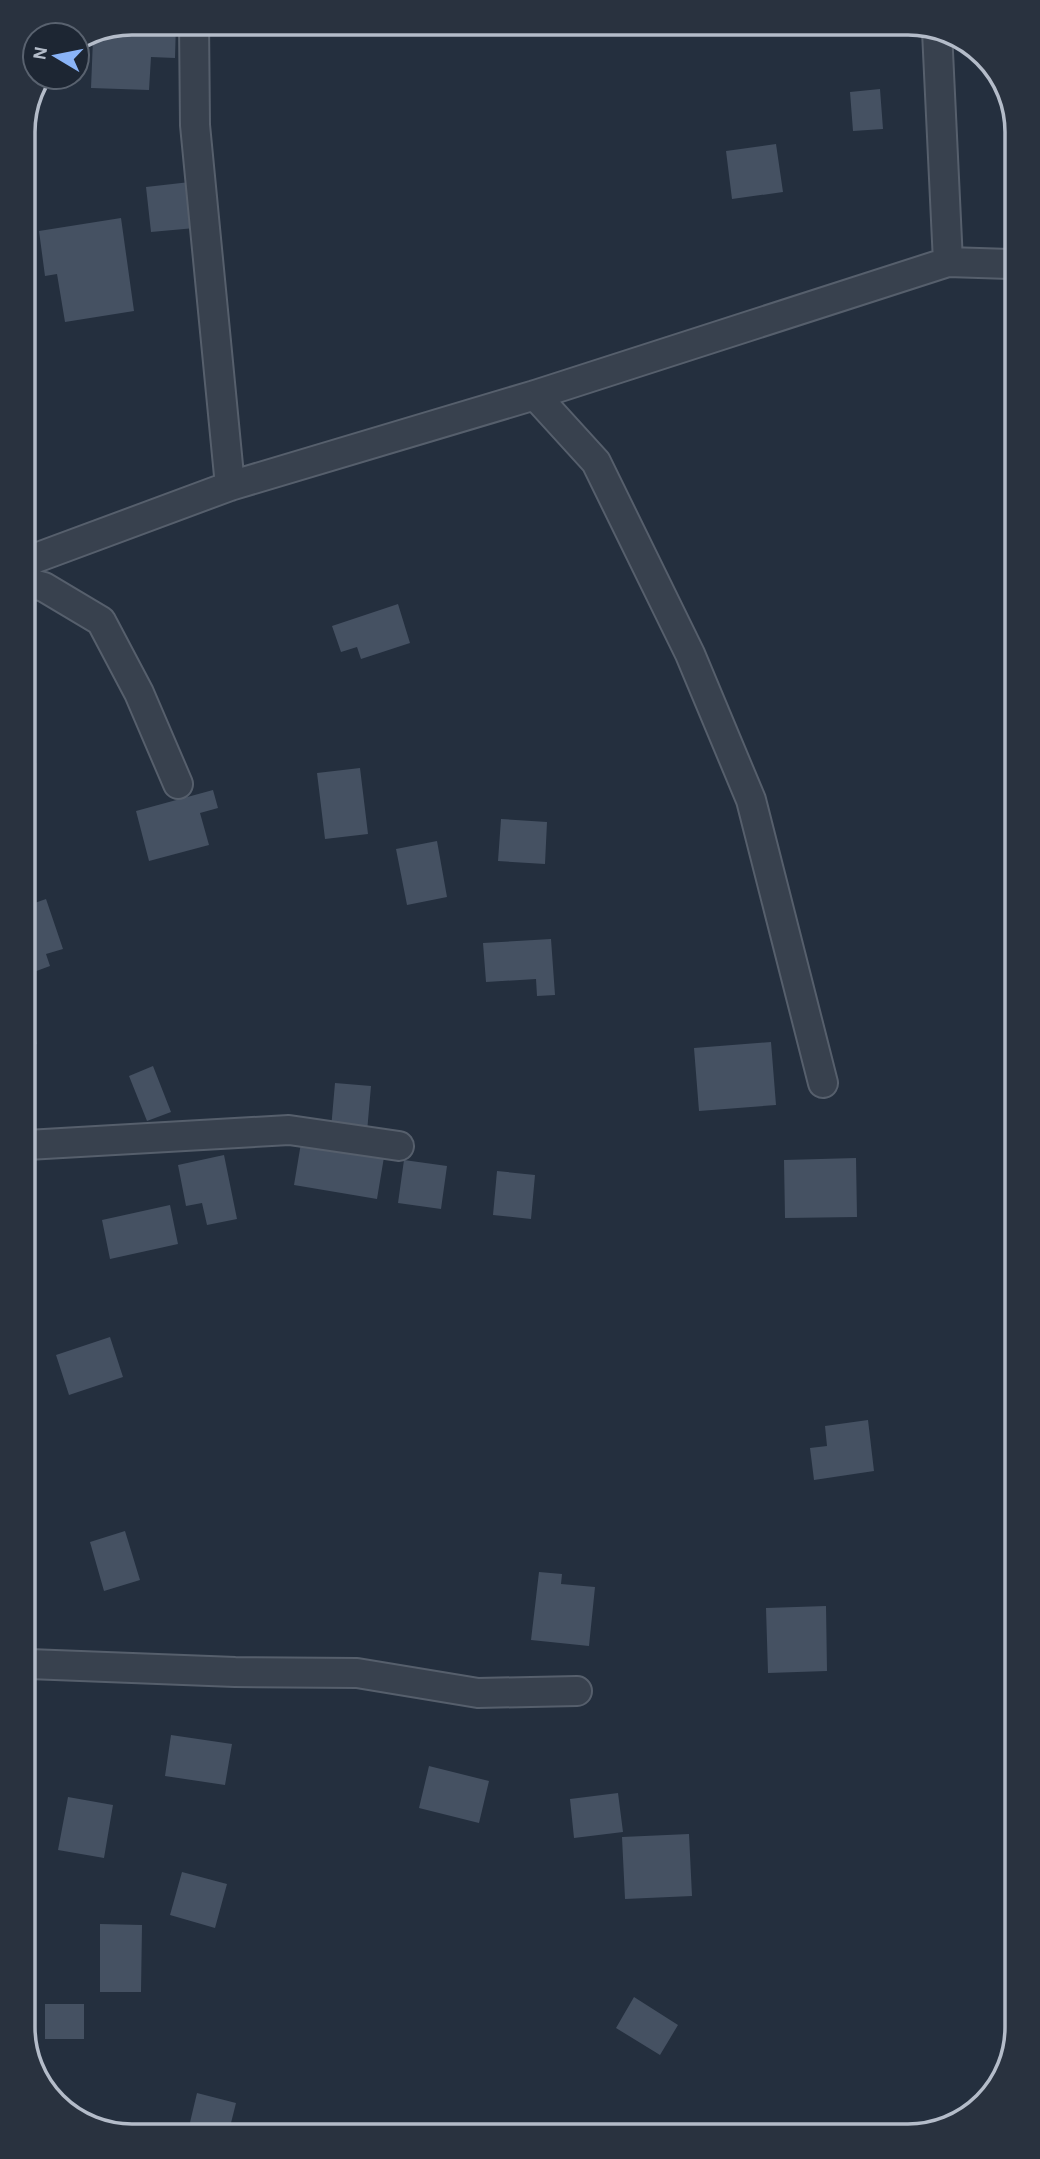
<svg xmlns="http://www.w3.org/2000/svg" width="1040" height="2159" viewBox="0 0 1040 2159" font-family="'Alegreya Sans',sans-serif">
<style>
.building{fill:#455162}
.lines{fill:none;stroke-linecap:round;stroke-linejoin:round}
.minor-casing{stroke:#565f6c;stroke-width:32}
.minor{stroke:#38414e;stroke-width:28}
.rim{fill:none;stroke:#b4bcc9;stroke-width:3.5}
</style>
<rect width="100%" height="100%" fill="#242f3e"/>
<path class="building" d="M132 23H176L175 58 151 57 149 90 91 88 93 39Z
M880 89 883 129 853 131 850 92Z
M776 144 783 192 732 199 726 151Z
M190 182 195 228 151 232 146 187Z
M121 218 134 311 65 322 57 274 45 276 39 231Z
M33 335 36 358 24 360V336Z
M398 604 410 643 361 659 357 647 341 652 332 626Z
M360 768 368 834 325 839 317 773Z
M213 790 218 808 200 813 209 845 149 861 136 811Z
M501 819 547 822 545 864 498 861Z
M437 841 447 897 407 905 396 849Z
M46 899 63 949 46 954 50 966 31 973 26 961V906Z
M551 939 555 995 537 996 536 979 486 982 483 943Z
M30 1011 37 1044 27 1046V1012Z
M771 1042 776 1105 699 1111 694 1048Z
M1011 1054H1013V1082H1009Z
M153 1066 171 1112 147 1121 129 1076Z
M335 1083 371 1086 367 1132 331 1129Z
M302 1137 385 1151 377 1199 294 1185Z
M224 1155 237 1219 207 1225 202 1203 186 1206 178 1165Z
M856 1158 857 1217 785 1218 784 1160Z
M404 1160 447 1166 441 1209 398 1203Z
M497 1171 535 1175 531 1219 493 1215Z
M170 1205 178 1244 110 1259 102 1220Z
M110 1337 123 1377 69 1395 56 1355Z
M868 1420 874 1471 814 1480 810 1448 827 1446 825 1426Z
M125 1531 140 1580 104 1591 90 1542Z
M539 1572 562 1574 561 1584 595 1587 589 1646 531 1640Z
M826 1606 827 1671 768 1673 766 1608Z
M171 1735 232 1744 225 1785 165 1776Z
M429 1766 489 1781 479 1823 419 1808Z
M618 1793 623 1832 574 1838 570 1799Z
M68 1797 113 1805 104 1858 58 1850Z
M689 1834 692 1896 625 1899 622 1837Z
M182 1872 227 1884 215 1928 170 1915Z
M100 1924 142 1925 141 1992H100Z
M634 1997 678 2025 660 2055 616 2028Z
M45 2004H84V2039H45Z
M197 2093 236 2103 228 2135H187Z"/>
<g class="lines">
<defs>
<path id="minor" d="M194 23 195 125 230 486
M937 31 948 262
M535 395 596 462 690 654 751 800 823 1083
M25 562 230 486 535 395 948 262 1010 264
M25 582 44 587 101 621 139 693 178 784
M27 1145 289 1130 399 1146
M29 1664 235 1672 357 1673 478 1693 577 1691"/>
</defs>
<use href="#minor" class="minor-casing"/>
<use href="#minor" class="minor"/>
</g>
<path d="M0 0H1040V2159H0ZM132 35H908A97 97 0 0 1 1005 132V2027A97 97 0 0 1 908 2124H132A97 97 0 0 1 35 2027V132A97 97 0 0 1 132 35Z" fill="#29323f" fill-rule="evenodd"/>
<path class="rim" d="M132 35H908A97 97 0 0 1 1005 132V2027A97 97 0 0 1 908 2124H132A97 97 0 0 1 35 2027V132A97 97 0 0 1 132 35Z"/>
<g transform="translate(56 56) rotate(280)"><circle r="33" fill="#1d2633" stroke="#59626f" stroke-width="2"/>
<path d="M0-5L12 26L0 18L-12 26Z" fill="#8ab4f8"/>
<text y="-10" font-size="19" font-weight="bold" text-anchor="middle" fill="#b4bcc9">N</text>
</g>
</svg>
